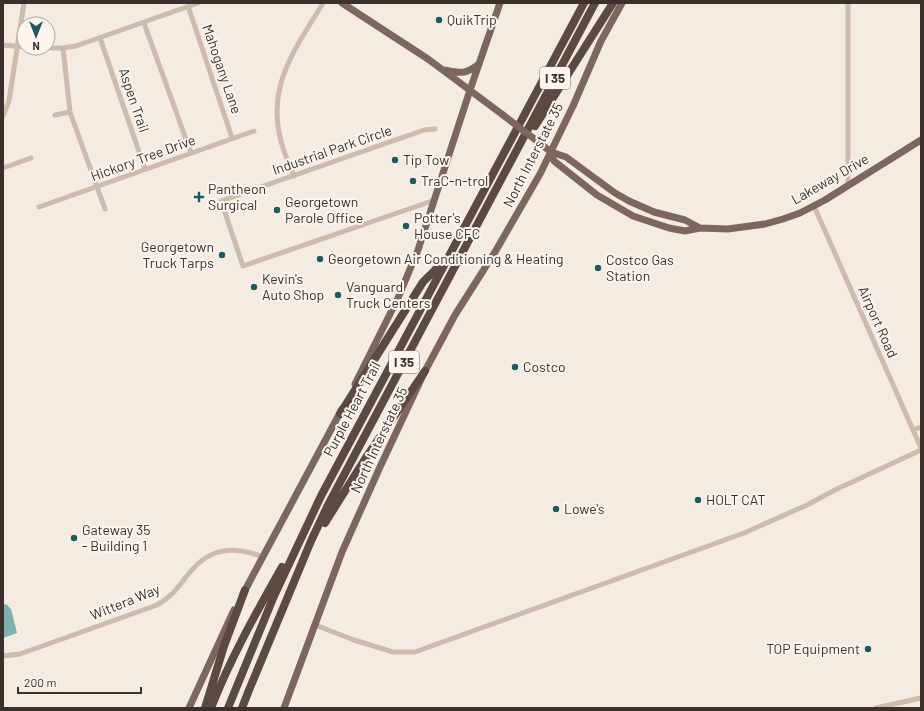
<svg xmlns="http://www.w3.org/2000/svg" width="924" height="711" viewBox="0 0 924 711" font-family="Barlow,sans-serif">
<style>
.water{fill:#7fb0b2}
.lines{fill:none;stroke-linecap:round;stroke-linejoin:round}
.minor{stroke:#cdbbac;stroke-width:5}
.major{stroke:#7d675c;stroke-width:7}
.highway{stroke:#5c4a42;stroke-width:8}
.major-bridge{stroke:#7d675c;stroke-width:7}
.poi-dot{fill:#1f5a5e;stroke:#fbf5ee;stroke-width:1.5}
.labels{text-anchor:middle;stroke-width:4;stroke-linejoin:round;paint-order:stroke}
.shield{fill:#fbf5ee;stroke:#756b66;stroke-width:1}
.shield-label{font-size:13px;font-weight:bold;fill:#3b302b}
.poi-label{font-size:14px;fill:#3b302b;stroke:#fbf5ee;text-anchor:start}
.street-label{font-size:14px;fill:#3b302b;stroke:#fbf5ee}
</style>
<rect width="100%" height="100%" fill="#f4ebe1"/>
<path class="water" d="M6 604 11 609 17 633 3 638V605Z"/>
<g class="lines">
<path class="minor" d="M848 3V185
M188 6 232 138
M144 23 191 153
M100 38 145 169
M3 45 24 47
M30 48H63L76 46 198 3
M63 48 70 112 105 209
M55 115 70 112
M3 116 9 101 24 3
M3 168 31 158
M294 176C289 164 284 153 281 141 266 85 296 48 323 3
M435 200 243 266 221 201 424 130 435 129
M814 206 921 448
M39 207 254 131
M913 430 921 427
M315 625 354 640 393 652H415L744 533 807 505 837 489 921 450
M3 656 20 654 157 605C171 597 176 590 186 577 207 549 230 544 263 557
M876 708 921 698"/>
<path class="major" d="M342 3 428 59 503 115
M444 70C461 73 465 75 479 64
M541 144 551 152 566 157 615 193 629 201 654 212 685 220 700 228
M551 152 554 161 597 195 633 216 669 228 685 231 700 228 728 229 765 224 783 219 800 213 825 200 921 140
M355 384 398 298 418 250 470 90 500 3
M243 594 342 409
M189 708 234 610
M284 708 342 552 380 467 425 371 455 315 495 252 540 174 573 106 601 41 622 3"/>
<path class="highway" d="M535 126 613 3
M340 414 423 282 441 264
M325 523 365 459 425 371
M205 708 224 646 245 590
M211 708C230 659 256 613 282 567
M228 708 274 596 321 496 584 3
M242 708 249 690 311 541 327 507 595 3"/>
<path class="major-bridge" d="M503 115 541 144"/>
</g>
<g class="poi-dot">
<circle cx="439" cy="20" r="4"/>
<circle cx="395" cy="160" r="4"/>
<circle cx="413" cy="181" r="4"/>
<path d="M197 191h4v4h4v4h-4v4h-4v-4h-4v-4h4z"/>
<circle cx="277" cy="210" r="4"/>
<circle cx="406" cy="226" r="4"/>
<circle cx="222" cy="255" r="4"/>
<circle cx="320" cy="259" r="4"/>
<circle cx="598" cy="268" r="4"/>
<circle cx="254" cy="287" r="4"/>
<circle cx="338" cy="295" r="4"/>
<circle cx="515" cy="367" r="4"/>
<circle cx="698" cy="500" r="4"/>
<circle cx="556" cy="509" r="4"/>
<circle cx="74" cy="538" r="4"/>
<circle cx="868" cy="649" r="4"/>
</g>
<g class="labels">
<g class="shield">
<rect x="540" y="67" width="30" height="22" rx="3"/>
<rect x="389" y="351" width="30" height="22" rx="3"/>
</g>
<g class="shield-label">
<text x="555" y="83">I 35</text>
<text x="404" y="367">I 35</text>
</g>
<g class="poi-label">
<text x="447" y="25">QuikTrip</text>
<text x="403" y="165">Tip Tow</text>
<text x="421" y="186">TraC-n-trol</text>
<text x="208" y="194">Pantheon<tspan x="208" dy="16">Surgical</tspan></text>
<text x="285" y="207">Georgetown<tspan x="285" dy="16">Parole Office</tspan></text>
<text x="414" y="223">Potter's<tspan x="414" dy="16">House CFC</tspan></text>
<text x="214" y="252" text-anchor="end">Georgetown<tspan x="214" dy="16">Truck Tarps</tspan></text>
<text x="328" y="264">Georgetown Air Conditioning &amp; Heating</text>
<text x="606" y="265">Costco Gas<tspan x="606" dy="16">Station</tspan></text>
<text x="262" y="284">Kevin's<tspan x="262" dy="16">Auto Shop</tspan></text>
<text x="346" y="292">Vanguard<tspan x="346" dy="16">Truck Centers</tspan></text>
<text x="523" y="372">Costco</text>
<text x="706" y="505">HOLT CAT</text>
<text x="564" y="514">Lowe's</text>
<text x="82" y="535">Gateway 35<tspan x="82" dy="16">- Building 1</tspan></text>
<text x="860" y="654" text-anchor="end">TOP Equipment</text>
</g>
<g class="street-label">
<text transform="translate(222 69) rotate(71)" y="5">Mahogany Lane</text>
<text transform="translate(134 100) rotate(71)" y="5">Aspen Trail</text>
<text transform="translate(332 150) rotate(-19)" y="5">Industrial Park Circle</text>
<text transform="translate(533 155) rotate(-63)" y="5">North Interstate 35</text>
<text transform="translate(143 158) rotate(-20)" y="5">Hickory Tree Drive</text>
<text transform="translate(830 179) rotate(-30)" y="5">Lakeway Drive</text>
<text transform="translate(878 322) rotate(66)" y="5">Airport Road</text>
<text transform="translate(352 409) rotate(-62)" y="5">Purple Heart Trail</text>
<text transform="translate(379 440) rotate(-65)" y="5">North Interstate 35</text>
<text transform="translate(125 602) rotate(-22)" y="5">Wittera Way</text>
</g>
</g>
<rect width="924" height="711" fill="none" stroke="#3b302b" stroke-width="8"/>
<g transform="translate(36 36) rotate(180)"><circle r="19" fill="#fbf5ee" stroke="#aea6a0"/>
<path d="M0-3L7 15L0 10L-7 15Z" fill="#1f5a5e"/>
<text y="-6" font-size="11" font-weight="bold" text-anchor="middle" fill="#3b302b">N</text>
</g>
<path d="M18 687v6h123v-6" fill="none" stroke="#3b302b" stroke-width="2"/>
<text x="24" y="687" font-size="12" fill="#3b302b" stroke="#fbf5ee" stroke-width="3" paint-order="stroke">200 m</text>
</svg>
